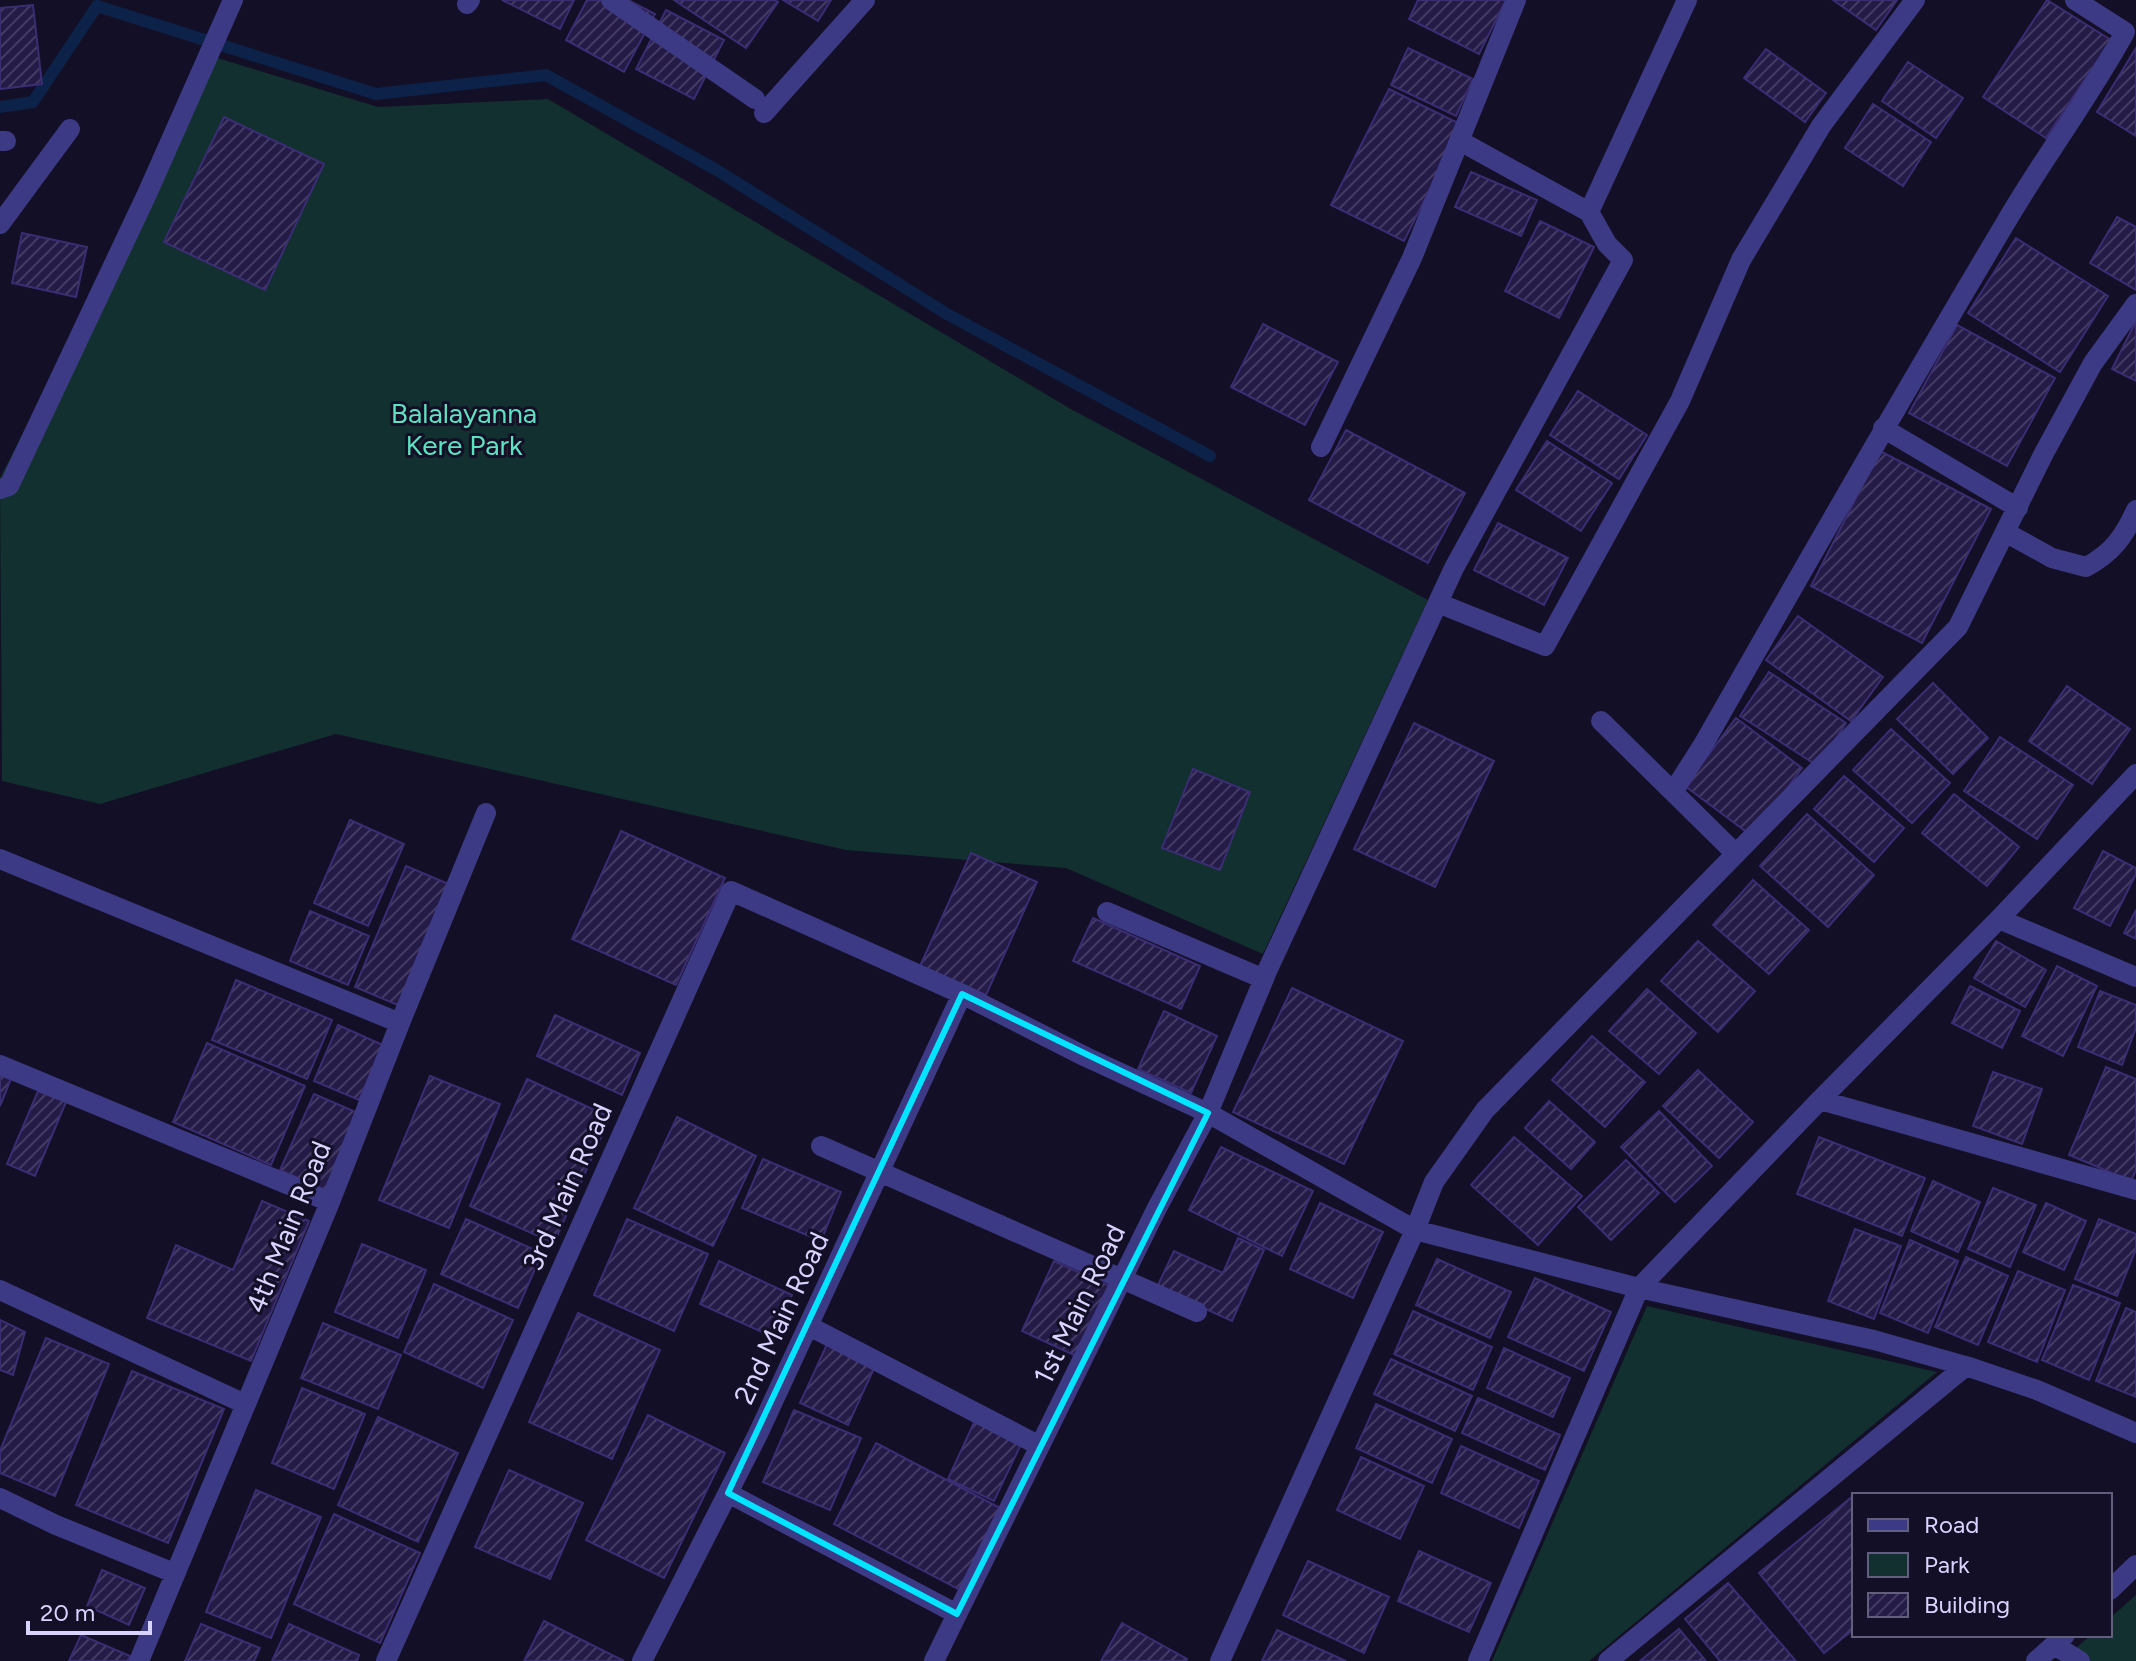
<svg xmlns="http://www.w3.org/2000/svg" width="2136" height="1661" viewBox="0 0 2136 1661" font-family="Figtree,sans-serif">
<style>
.green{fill:#12302f}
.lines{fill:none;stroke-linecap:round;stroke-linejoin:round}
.stream{stroke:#0c2248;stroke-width:12}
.building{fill:url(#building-hatch);stroke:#3b2d73;stroke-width:2}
.street{stroke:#3d3a85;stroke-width:20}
.marked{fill:none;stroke:#00e5ff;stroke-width:6;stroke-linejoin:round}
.labels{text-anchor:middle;stroke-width:6;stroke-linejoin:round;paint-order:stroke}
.park-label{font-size:28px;fill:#5fe0c0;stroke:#130f26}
.street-label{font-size:28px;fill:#d9d4ff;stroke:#130f26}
</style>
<defs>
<pattern id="building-hatch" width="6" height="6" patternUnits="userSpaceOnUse" patternTransform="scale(2)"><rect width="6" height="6" fill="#241b47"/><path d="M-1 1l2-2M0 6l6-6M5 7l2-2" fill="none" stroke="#433b63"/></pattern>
</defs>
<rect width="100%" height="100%" fill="#130f26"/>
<path class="green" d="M214 57 378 107 548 99 1069 408 1428 600 1263 954 1066 868 846 850 336 734 100 804 2 781 0 478Z
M1647 1306 1937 1372 1589 1661H1492Z
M2136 1595V1661H2061L2091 1635H2110V1618Z"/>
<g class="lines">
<path class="stream" d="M0 107 33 102 97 6 376 94 546 75 715 169 947 314 1210 456"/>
</g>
<path class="building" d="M502 0H574L560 29Z
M587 0H628L655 14 624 72 566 40Z
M674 0H775L778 2 746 48Z
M783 0H831L818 21Z
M1418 0H1506L1479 54 1409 19Z
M1833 0H1897L1876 30Z
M2047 0 2111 40 2046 138 1983 97Z
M33 5 42 84 0 89V8Z
M666 10 724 40 694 99 636 69Z
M1408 48 1473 79 1456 116 1391 85Z
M2136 48V136L2097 112Z
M1766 49 1826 93 1805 122 1744 78Z
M1908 62 1963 98 1936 138 1882 101Z
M1389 89 1462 125 1404 241 1331 205Z
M1873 104 1931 142 1903 186 1845 148Z
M224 117 324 164 265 290 164 242Z
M1471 172 1537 200 1521 236 1455 207Z
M2117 217 2136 227V290L2090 263Z
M1540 221 1594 247 1559 318 1505 291Z
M22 233 87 247 76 297 12 283Z
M2016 238 2108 296 2060 372 1968 313Z
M2136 321V381L2112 369Z
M1263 324 1338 362 1305 425 1231 387Z
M1957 325 2055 378 2007 466 1909 413Z
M1578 391 1647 435 1619 479 1550 435Z
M1346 430 1465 493 1428 563 1309 500Z
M1547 441 1612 483 1581 531 1516 490Z
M1880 451 1991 509 1922 643 1811 586Z
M1498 523 1568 558 1544 605 1474 570Z
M1798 616 1883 677 1851 721 1766 660Z
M1769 672 1846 723 1818 766 1740 716Z
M1933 683 1988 738 1953 774 1897 719Z
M2067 686 2130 729 2092 784 2029 741Z
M1736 718 1802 768 1752 836 1685 786Z
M1414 723 1494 761 1435 887 1354 849Z
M1891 729 1950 783 1912 823 1853 770Z
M2000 737 2073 785 2037 839 1964 791Z
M1193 769 1250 792 1220 870 1162 848Z
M1844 776 1904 828 1874 862 1814 809Z
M1954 794 2019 847 1987 886 1922 833Z
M1807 814 1874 875 1828 927 1760 866Z
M350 820 404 844 368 926 314 903Z
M621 831 725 878 676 985 572 939Z
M2103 851 2136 868V874L2110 926 2074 908Z
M971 853 1037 882 986 995 920 966Z
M406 866 451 885 400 1006 355 987Z
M1753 880 1809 930 1769 974 1713 925Z
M2136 910V939L2124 933Z
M310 911 369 936 348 985 290 961Z
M1093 918 1200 966 1181 1009 1073 961Z
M1698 941 1755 991 1718 1032 1661 981Z
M1996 941 2046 970 2025 1007 1974 978Z
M2057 966 2097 986 2063 1056 2022 1036Z
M236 980 332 1020 307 1079 212 1040Z
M1970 986 2020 1011 2002 1048 1952 1023Z
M1292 988 1403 1041 1344 1164 1233 1112Z
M1647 989 1696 1033 1659 1074 1609 1031Z
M2100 991 2136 1005V1028L2122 1065 2078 1047Z
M1164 1011 1217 1036 1191 1093 1138 1069Z
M555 1015 640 1053 622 1095 537 1056Z
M338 1025 383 1045 359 1100 314 1081Z
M1592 1036 1645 1082 1605 1127 1552 1080Z
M207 1043 305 1086 271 1165 173 1122Z
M2106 1067 2136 1079V1170L2131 1181 2069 1155Z
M1698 1070 1753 1122 1719 1158 1663 1106Z
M1993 1072 2042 1089 2022 1144 1973 1126Z
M0 1075 11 1079 0 1106Z
M430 1076 500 1104 449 1228 379 1200Z
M527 1079 610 1117 554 1243 470 1206Z
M38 1091 66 1102 35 1176 7 1164Z
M314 1094 358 1113 325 1190 280 1170Z
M1549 1101 1595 1142 1571 1169 1525 1128Z
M1659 1111 1712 1166 1675 1202 1621 1147Z
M677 1117 756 1156 713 1246 634 1208Z
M1514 1137 1582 1196 1538 1245 1471 1185Z
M1819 1137 1925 1178 1902 1236 1797 1194Z
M1221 1147 1313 1191 1282 1256 1189 1210Z
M763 1159 841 1192 821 1241 742 1208Z
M1626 1160 1659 1193 1611 1240 1578 1207Z
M1933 1181 1980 1202 1958 1252 1911 1231Z
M1993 1188 2036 1205 2010 1267 1968 1249Z
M262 1201 309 1221 251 1361 147 1318 176 1245 233 1270Z
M1320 1203 1383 1232 1353 1298 1290 1269Z
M2046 1203 2086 1221 2064 1270 2023 1252Z
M466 1219 542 1253 518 1308 441 1274Z
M627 1219 708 1254 674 1331 594 1295Z
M2099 1219 2136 1234V1249L2117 1296 2075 1279Z
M1855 1229 1901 1246 1874 1319 1828 1301Z
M1238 1238 1264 1250 1232 1321 1157 1287 1174 1251 1223 1273Z
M1910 1240 1958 1261 1928 1333 1880 1313Z
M362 1244 426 1270 398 1338 335 1312Z
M1966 1257 2008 1276 1978 1345 1935 1327Z
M1437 1259 1511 1292 1490 1338 1416 1305Z
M719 1261 792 1295 773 1337 700 1304Z
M1054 1261 1112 1287 1080 1358 1022 1331Z
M2018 1271 2065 1290 2037 1362 1988 1342Z
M1535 1278 1611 1312 1584 1371 1508 1337Z
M434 1284 513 1320 483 1388 404 1352Z
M2073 1285 2120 1303 2089 1380 2042 1360Z
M2126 1308 2136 1312V1397L2096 1381Z
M1413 1311 1492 1347 1473 1390 1394 1354Z
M578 1313 660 1350 612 1459 529 1422Z
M0 1320 25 1332 13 1375 0 1370Z
M323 1323 401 1355 378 1409 301 1378Z
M46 1338 109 1364 55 1496 0 1473V1451Z
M828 1342 876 1364 848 1425 800 1403Z
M1504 1348 1570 1378 1553 1417 1487 1388Z
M1391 1359 1472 1396 1455 1431 1374 1394Z
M132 1371 224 1409 168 1543 76 1505Z
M302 1388 365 1414 334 1489 272 1463Z
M1478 1398 1560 1435 1545 1470 1462 1433Z
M1376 1404 1452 1439 1432 1483 1356 1448Z
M794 1410 861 1438 830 1510 763 1482Z
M648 1415 725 1453 664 1578 586 1540Z
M378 1417 458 1453 418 1542 338 1505Z
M976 1418 1023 1440 994 1501 948 1479Z
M876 1443 1002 1509 960 1590 834 1524Z
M1461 1446 1539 1481 1519 1528 1441 1493Z
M1361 1457 1424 1486 1400 1539 1337 1510Z
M509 1470 583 1503 550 1579 475 1547Z
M256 1490 321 1517 271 1638 206 1612Z
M1854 1495V1629L1824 1653 1759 1573Z
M334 1514 420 1553 380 1643 294 1604Z
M1419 1551 1491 1583 1469 1632 1398 1601Z
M1308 1561 1389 1597 1364 1653 1283 1615Z
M102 1570 145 1588 129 1625 87 1606Z
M1728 1583 1796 1661H1720L1685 1619Z
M544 1621 624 1661H524Z
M1122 1623 1187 1659 1186 1661H1101Z
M201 1624 260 1648 254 1661H185Z
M289 1624 359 1655 357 1661H272Z
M1679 1629 1706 1661H1640Z
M1277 1630 1346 1661H1262Z
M81 1635 130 1656 128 1661H69Z"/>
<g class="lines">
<path class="street" d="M611 0 755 99
M467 4 470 0
M764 113 865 0
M0 141H6
M1460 141 1589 212
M0 224 70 129
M1883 428 2018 508
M1321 447 1412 258 1516 0
M0 489 9 486 147 194 233 0
M2005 532 2052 558 2086 567C2112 553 2124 537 2136 510
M1438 603 1545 646 1680 401 1741 260 1821 126 1915 0
M1601 721 1736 854
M1673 792 1703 745C1803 569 1903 395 2006 222 2044 157 2089 98 2125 32L2075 0
M0 859 400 1023
M1107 912 1264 979
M1999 919 2136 977
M0 1065 330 1202
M1820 1100 1999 919 2136 774
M821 1146 1197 1312
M0 1290 245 1404
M809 1326 1040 1446
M728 1493 957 1614
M0 1498 56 1525 174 1573
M2110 1590 2136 1565
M2054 1645 2080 1661
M139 1661 330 1202 400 1023 486 813
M386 1661 731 891 962 994 1086 1057 1208 1113 1415 1230 1639 1288 1874 1340 1969 1367 2037 1390 2136 1433
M642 1661 758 1434 962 994
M934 1661 1157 1208 1208 1113 1268 969 1454 568 1623 260 1607 244 1589 212 1687 0
M1220 1661 1415 1230 1434 1182 1485 1110 1958 627 2043 455 2093 363 2136 304
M1478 1661 1639 1288 1820 1100 2136 1190
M1608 1661 1966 1366
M2036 1661 2065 1635"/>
</g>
<path class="marked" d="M962 994 1208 1113 957 1614 728 1493Z"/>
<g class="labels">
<g class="park-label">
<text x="464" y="423">Balalayanna<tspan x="464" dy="32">Kere Park</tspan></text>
</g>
<g class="street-label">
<text transform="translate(567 1187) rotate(-66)" y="10">3rd Main Road</text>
<text transform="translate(288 1227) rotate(-68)" y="10">4th Main Road</text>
<text transform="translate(1079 1304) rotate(-64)" y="10">1st Main Road</text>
<text transform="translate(781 1318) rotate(-65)" y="10">2nd Main Road</text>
</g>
</g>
<rect x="1852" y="1493" width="260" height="144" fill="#130f26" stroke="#625e7d" stroke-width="2"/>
<rect x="1868" y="1519" width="40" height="12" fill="#3d3a85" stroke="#625e7d" stroke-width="2"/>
<text x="1924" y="1533" font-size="24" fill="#d9d4ff">Road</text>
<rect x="1868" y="1553" width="40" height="24" fill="#12302f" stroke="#625e7d" stroke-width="2"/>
<text x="1924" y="1573" font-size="24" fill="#d9d4ff">Park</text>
<rect x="1868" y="1593" width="40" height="24" fill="url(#building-hatch)" stroke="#625e7d" stroke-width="2"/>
<text x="1924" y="1613" font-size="24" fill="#d9d4ff">Building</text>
<path d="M28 1621v12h122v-12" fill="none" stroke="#d9d4ff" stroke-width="4"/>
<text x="40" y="1621" font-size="24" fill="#d9d4ff" stroke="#130f26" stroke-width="6" paint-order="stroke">20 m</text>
</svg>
